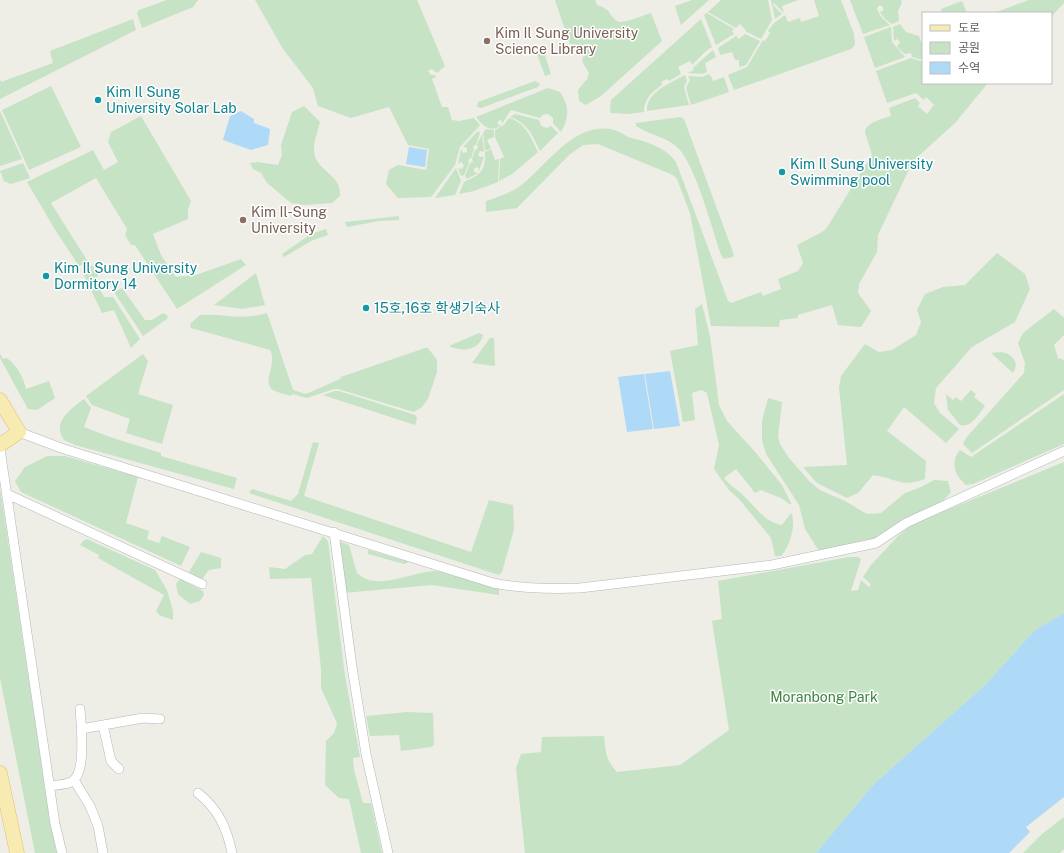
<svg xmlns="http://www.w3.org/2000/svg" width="1064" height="853" viewBox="0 0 1064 853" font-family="'Public Sans','Noto Sans KR',sans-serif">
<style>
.green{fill:#c6e3c5}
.water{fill:#aed9f7}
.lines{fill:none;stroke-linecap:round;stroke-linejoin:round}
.minor-casing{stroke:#b3b6ba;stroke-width:10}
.primary-casing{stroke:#e4bf6a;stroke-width:15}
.minor{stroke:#fff;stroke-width:9}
.primary{stroke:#f7ebb2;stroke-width:14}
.education-dot{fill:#8d6e63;stroke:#fff;stroke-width:1.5}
.culture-dot{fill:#0f9aa8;stroke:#fff;stroke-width:1.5}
.labels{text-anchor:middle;stroke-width:3;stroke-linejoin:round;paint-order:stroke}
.education-label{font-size:14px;fill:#785e54;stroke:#fff;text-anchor:start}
.culture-label{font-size:14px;fill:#0d838f;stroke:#fff;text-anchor:start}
.park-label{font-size:14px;fill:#3e8340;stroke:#fff}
</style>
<rect width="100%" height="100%" fill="#eeede6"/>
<path class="green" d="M167 0H198L193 7 142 28 137 13 139 10Z
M255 0H417L445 66 437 73 432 69 428 71 431 75H435L436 77 432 79 442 107H448L452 120 459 121 474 118 480 125 460 147 455 165 431 197 398 198 386 184 389 170 398 165 426 170 429 149 408 145 389 107 351 118 318 106 313 88 283 49Z
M555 0H595L597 5C613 10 607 14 617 21 622 25 644 15 651 13L662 41 601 96 586 105 579 101 578 90 587 79 589 73 582 61 584 54 574 49 569 42Z
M692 0H709L681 25 675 6Z
M721 0H768L772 20 761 39 747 32 740 24 736 28 708 12Z
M771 0H798L782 6 784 13 774 3 773 5 782 14 775 19Z
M814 0H841L854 34 855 45 851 49 734 90 728 75 747 67 763 40 765 41 770 33 768 31 774 23 785 15 788 22 800 18 801 22 819 16Z
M850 0H901L902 3 898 11 899 21 892 24 885 19 880 12 883 11V7L880 5 877 8C879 16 884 20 890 25L863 34Z
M1029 0H1064V3L1051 17V13H994Z
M962 1 967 13H941V9Z
M707 13 734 29 732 31 734 34 716 45 704 15Z
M133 19 136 30 0 99V79L1 82 53 63 50 51Z
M701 19 712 47 706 51 692 65 690 61 678 67 681 74 669 81 667 79 661 82 662 85C653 91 643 100 644 112L628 114 611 113 610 110 611 100Z
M900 24 906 32 919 36 921 42 923 41V60L912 57 911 53 905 54 897 47 900 42 897 39 894 41 893 27Z
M891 27 892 42 905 57 875 68 864 37Z
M745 34 760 41 746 65 739 67V60H735L732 52 720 55 718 48 736 36 739 39Z
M543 49 551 74 545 76 536 51Z
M713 50 716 57 705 63 707 72 702 74 688 73 694 70 693 68Z
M911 58 923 62V83H988L955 123 913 161 878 235 877 252 859 284 858 293 871 311 861 327 838 325 832 305 798 315V318L780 320 779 327 711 326 690 213 677 179 673 175 598 144 583 145 569 155 517 208 486 212V201C498 197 514 192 524 183 548 163 574 124 610 129 619 130 627 138 635 139 649 142 667 149 676 162L728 301 731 303 761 292 763 296 781 289 778 279 798 271 803 263 797 245 822 232 826 229 872 155 865 132C866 122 883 119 891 116L889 108 915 98 920 103 918 106 927 114 934 105 926 97 924 100 916 93 887 103 876 71Z
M708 74 711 76 713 81 724 77 729 92 691 105 686 88 690 80 688 76 703 77Z
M685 75 687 81 684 87 689 105 647 111C646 92 671 83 685 75Z
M535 81 540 84 538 87 481 108 477 107 478 102Z
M51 86 81 147 29 170 2 110Z
M548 88 560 92C570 107 569 118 561 132L553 123V118L548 114 542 115 540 118 511 110 502 124V121L499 120 497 124 501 125C491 134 482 125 476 117Z
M304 106 320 122C318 130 314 141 314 149 313 171 342 173 340 196L332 203 304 205 291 203 267 183 261 173 253 169 250 163 257 162 278 165 282 155 281 145 292 112Z
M0 111 22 159 0 166Z
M515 114 539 120 541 126 547 128 551 126 558 133 540 151C533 136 527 122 510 117Z
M141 116 191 201 188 209V219L153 234 161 255 176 277 196 275 241 259 246 265 177 309 135 245H131L125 235 127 229 96 178 51 203 88 262 79 266 54 228 27 182 93 150 104 170 118 162 108 142 111 132Z
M680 117 684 119 734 255 733 257 724 259 721 255C712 229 696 167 679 149 668 137 649 135 636 126V123Z
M509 118C526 123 531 138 538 152L512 174 499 181 500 159 504 157 495 137V130L504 125Z
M486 129 494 130V137L487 140 491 148 485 151 483 133Z
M478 131 480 133 476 145 473 146 474 149 471 158 468 160 469 163 464 175 461 176 458 168 462 169 464 165 461 162 458 164 461 149 463 153 467 152V148L463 147Z
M482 134 484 152 480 151 478 155 480 157 484 156 479 171 478 167 474 168V172L478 173 467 179 465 176 470 163 473 162 472 159 475 150 478 148 477 145Z
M491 149 495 160 499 159 498 182 474 191 459 194 464 182C480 175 486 171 485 152Z
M23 163 30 178 11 184 4 181 0 171Z
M456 168 461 181 455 195 435 198Z
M399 216V220L379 221 347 227 345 222Z
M326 229 328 235 311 241 284 257 282 254 311 234Z
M997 253 1025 274 1030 289 1015 322 972 347 936 388 934 403 940 413 959 429 946 443 904 407 887 431 926 461 925 479C901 488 896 478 873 475L858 493 847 498 817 483 803 467 847 465 839 387 841 376 865 344 879 352 892 350 916 335 921 322 917 310 925 294 943 287 965 285Z
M92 265 98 275 95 280 104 297H113L140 339 131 348 114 310 102 313 82 271Z
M256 273 265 305 242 309 214 305Z
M122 288 145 320H152L163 313 167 315 168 318 143 336 114 292Z
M702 304 710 336 719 405 727 421 756 453 782 485 791 503V505L781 498 761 490 755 493 736 469 724 478C732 488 737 489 745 497 756 508 765 522 782 525L791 513C797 524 789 548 781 556H775L771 538 739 499 729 490 714 469 719 445 707 393 702 390 692 393 695 420 683 422 670 351 698 345 695 309Z
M1054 309 1064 318V335L1054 345 1058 358 1064 360V390L972 453 963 444 966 438 1024 373 1025 363 1018 343 1023 333Z
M267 313 293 390 306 394 340 379 341 377 425 348H428L437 360V372L428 399 422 407 414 412 338 389H334L307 398 292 394 291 396C286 394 279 393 273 390 261 383 278 363 270 350L191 328 190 324 200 315C224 313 241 321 267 313Z
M479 333 483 335C479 351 463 352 449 346Z
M490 338H494L495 366 472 363Z
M1001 352C1012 354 1020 361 1013 373L991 353Z
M0 354 3 359 7 358C17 366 23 376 26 389L49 381 55 398 37 410 28 409 0 358Z
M143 354 148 361 138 394 173 405 162 444 126 433 130 419 92 405 86 396Z
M971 390 976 394 974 397 985 406C979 414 971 428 960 425L948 410 946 394 953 400 956 397 961 401Z
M335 391H339L415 415 417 418 415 425 323 395Z
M1064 394V444L973 484 966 485C954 475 950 461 960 450L971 457Z
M768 398 782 402 778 436 780 444 789 458 810 482 820 490 845 501 867 514 881 513 905 493 921 487 934 480 948 481 951 492 943 501 903 521 875 538 819 551 805 529 799 505 766 454 762 440V421Z
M84 399 91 408 84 427 110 437 161 453V456L237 478 234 489 75 445 64 440C51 422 72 408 84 399Z
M313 442 319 443 304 496 453 546 471 552 489 500 513 505 514 529 502 572 499 575 249 493 252 489 291 501 298 494Z
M47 456H65L138 477 126 523 149 531 147 539 159 543 162 536 190 547 181 566 21 492 15 481 25 467Z
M1064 462V613L1034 631 985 685 874 784 816 853H525L516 768 521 754 541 752 542 737 604 736C606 752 605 759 617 772L680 765 729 730 712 621 722 619 718 581 849 557H858L861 559 851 591 858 590 861 580 869 587 871 584 863 577 871 565 898 536 913 524Z
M0 488 50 822 57 853H35L0 678Z
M323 536 328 541 345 676 360 757 353 758 354 770 363 803H371L382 853H361L349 799 339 798 325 785 326 741 334 733 337 723 321 688V669L311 578 270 579 269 567 285 569 305 555 312 554Z
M87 539 155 570 167 590 173 611V620L159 615 156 611 164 595 98 558 99 555 80 545 83 541Z
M341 542 349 545 357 573C376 592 412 572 434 571 448 571 484 585 499 589V595L432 585 344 593 340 545Z
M368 550 409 562 404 564 368 554Z
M201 552 221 558V568L209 570 202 579 189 572Z
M180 579 203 591 204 595 200 601 190 604 178 594 176 584Z
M407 712 433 713 434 745 431 747 401 751 399 735 370 736 366 716Z
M1064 817V849L1060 853H1023L1042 834Z"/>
<path class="water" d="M241 111 254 119V123L270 129 268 145 251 150 223 140 230 116Z
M409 147 427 150 425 167 406 164Z
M670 371 680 426 654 429 645 374Z
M644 374 653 429 627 432 618 377Z
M1064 613V797L1026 827 1030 832 1009 853H816L874 784 985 685 1034 631Z"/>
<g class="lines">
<defs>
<path id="minor" d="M19 432 61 448 493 583C522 589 551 589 580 588L772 565 876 543 906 523 1064 451
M0 449 55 824 62 853
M7 494 202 584
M334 532 352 667 366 754 388 853
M103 725 111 761 119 769
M81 729 143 718 160 719
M74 780 90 806 98 826 103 853
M49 786C56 785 65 785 71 782 87 775 81 724 80 709
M198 793C218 809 227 828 232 853"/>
<path id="primary" d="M0 400 19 432 0 445
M0 773 17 853"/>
</defs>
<use href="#minor" class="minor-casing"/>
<use href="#primary" class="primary-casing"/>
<use href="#minor" class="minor"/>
<use href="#primary" class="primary"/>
</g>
<g class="education-dot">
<circle cx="487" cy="41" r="4"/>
<circle cx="243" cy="220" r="4"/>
</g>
<g class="culture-dot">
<circle cx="98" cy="100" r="4"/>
<circle cx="782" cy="172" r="4"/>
<circle cx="46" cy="276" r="4"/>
<circle cx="366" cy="308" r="4"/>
</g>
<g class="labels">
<g class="education-label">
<text x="495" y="38">Kim Il Sung University<tspan x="495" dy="16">Science Library</tspan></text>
<text x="251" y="217">Kim Il-Sung<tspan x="251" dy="16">University</tspan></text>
</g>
<g class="culture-label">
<text x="106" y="97">Kim Il Sung<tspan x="106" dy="16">University Solar Lab</tspan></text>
<text x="790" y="169">Kim Il Sung University<tspan x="790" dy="16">Swimming pool</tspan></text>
<text x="54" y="273">Kim Il Sung University<tspan x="54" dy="16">Dormitory 14</tspan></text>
<text x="374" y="313">15호,16호 학생기숙사</text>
</g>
<g class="park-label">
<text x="824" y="702">Moranbong Park</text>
</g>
</g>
<rect x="922" y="12" width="130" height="72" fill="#ffffff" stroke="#bfc0c1"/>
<rect x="930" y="25" width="20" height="6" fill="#f7ebb2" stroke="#bfc0c1"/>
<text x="958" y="32" font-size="12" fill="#5e6165">도로</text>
<rect x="930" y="42" width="20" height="12" fill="#c6e3c5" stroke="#bfc0c1"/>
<text x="958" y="52" font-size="12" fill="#5e6165">공원</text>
<rect x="930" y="62" width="20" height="12" fill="#aed9f7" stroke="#bfc0c1"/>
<text x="958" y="72" font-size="12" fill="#5e6165">수역</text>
</svg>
